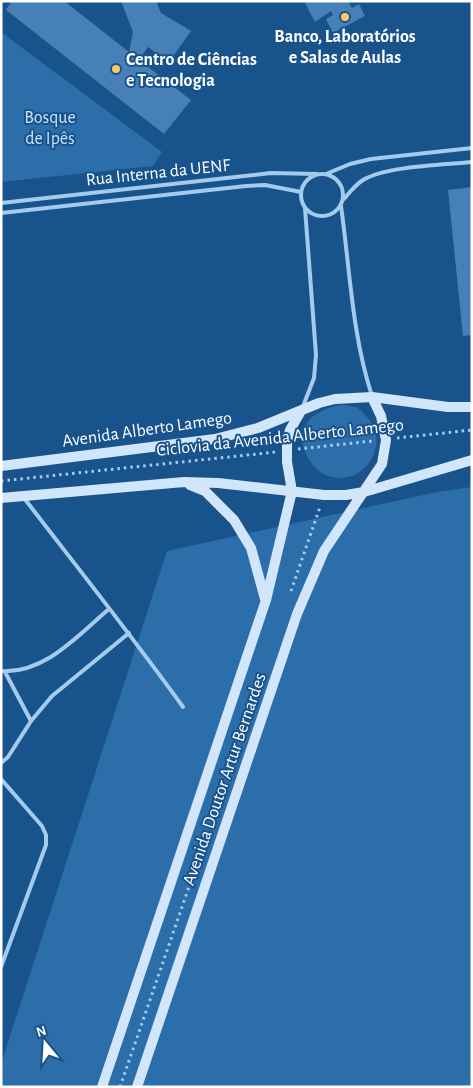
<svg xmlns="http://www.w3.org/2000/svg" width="473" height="1088" viewBox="0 0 473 1088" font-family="'Alegreya Sans',sans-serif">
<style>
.green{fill:#2c6eaa}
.building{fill:#4680b6}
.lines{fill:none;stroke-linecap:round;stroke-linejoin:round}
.path{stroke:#a4cbee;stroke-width:3;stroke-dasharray:2.5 4;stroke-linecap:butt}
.lane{stroke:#a4cbee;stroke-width:4}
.secondary{stroke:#d1e6fa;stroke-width:10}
.poi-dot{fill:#ffc661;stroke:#19538c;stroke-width:2}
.labels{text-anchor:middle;stroke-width:4;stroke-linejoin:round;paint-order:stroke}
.poi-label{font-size:18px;font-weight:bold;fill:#fff;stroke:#19538c}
.park-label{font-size:18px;fill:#cae3fa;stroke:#19538c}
.street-label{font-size:18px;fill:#fff;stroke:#19538c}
</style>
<rect width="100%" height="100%" fill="#19538c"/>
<path class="green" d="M1 32 162 152 153 166 1 182Z
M340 405C345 406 351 406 356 407 360 409 364 414 367 417 391 442 366 485 332 477 324 475 318 472 313 465 290 434 306 412 340 405Z
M472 487V1087H1V1064L167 551 437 492Z"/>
<path class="building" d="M12 1H64L129 52 133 32 121 1H156L161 13 191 31 169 62 148 47 139 60 191 100 164 134 6 10Z
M304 1H351L349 3 352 8 359 4 365 16 333 33 326 19 333 15 331 11 315 22Z
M472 187V335L463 336 448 190Z"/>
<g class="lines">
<path class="path" d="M397 438 472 430
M298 449 373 441
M1 481 276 452
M291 591 320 507
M120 1087 192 878"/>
<path class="lane" d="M301 195a21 21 0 1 1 42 0a21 21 0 1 1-42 0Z
M326 174 350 164 371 159 472 148
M344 199C350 192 355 185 363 180 386 166 444 165 472 162
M1 203 271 173 317 174
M341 206C350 270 352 335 372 396
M1 213 246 186 265 185 301 192
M302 409 314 378 316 355 305 208
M24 498C77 567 132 636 183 707
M1 671C45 674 78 635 109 609
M5 672 31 721
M1 763 8 757 31 721 52 696 129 633
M1 779 42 826 46 835V845L1 967"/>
<path class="secondary" d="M1 466 215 439 258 428 319 403 335 399 372 397 448 407H472
M190 485 205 491 234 520 251 548 265 599
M1 498 184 482 218 483 324 495H346L364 492 472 460
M102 1087 266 600 292 491 287 462V443L290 430 301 411
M137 1087 297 614 324 551 382 464 386 440 381 416 372 397"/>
</g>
<g class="poi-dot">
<circle cx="345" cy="17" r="5"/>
<circle cx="116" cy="69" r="5"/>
</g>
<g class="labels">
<g class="poi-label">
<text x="345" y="42">Banco, Laboratórios<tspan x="345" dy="21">e Salas de Aulas</tspan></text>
<text x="126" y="65" text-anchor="start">Centro de Ciências<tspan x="126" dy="21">e Tecnologia</tspan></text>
</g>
<g class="park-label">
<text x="50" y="123">Bosque<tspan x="50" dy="21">de Ipês</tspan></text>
</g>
<g class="street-label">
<text transform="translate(158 172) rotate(-6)" y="6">Rua Interna da UENF</text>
<text transform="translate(147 429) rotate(-8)" y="6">Avenida Alberto Lamego</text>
<text transform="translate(280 437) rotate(-6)" y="6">Ciclovia da Avenida Alberto Lamego</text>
<text transform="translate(224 779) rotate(-71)" y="6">Avenida Doutor Artur Bernardes</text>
</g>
</g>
<rect width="473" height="1088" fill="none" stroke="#ffffff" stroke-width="5"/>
<g transform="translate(45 1043) rotate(342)" stroke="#19538c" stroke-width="4" paint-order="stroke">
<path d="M0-4L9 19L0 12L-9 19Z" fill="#ffffff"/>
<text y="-8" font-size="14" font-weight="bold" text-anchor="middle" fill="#ffffff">N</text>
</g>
</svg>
